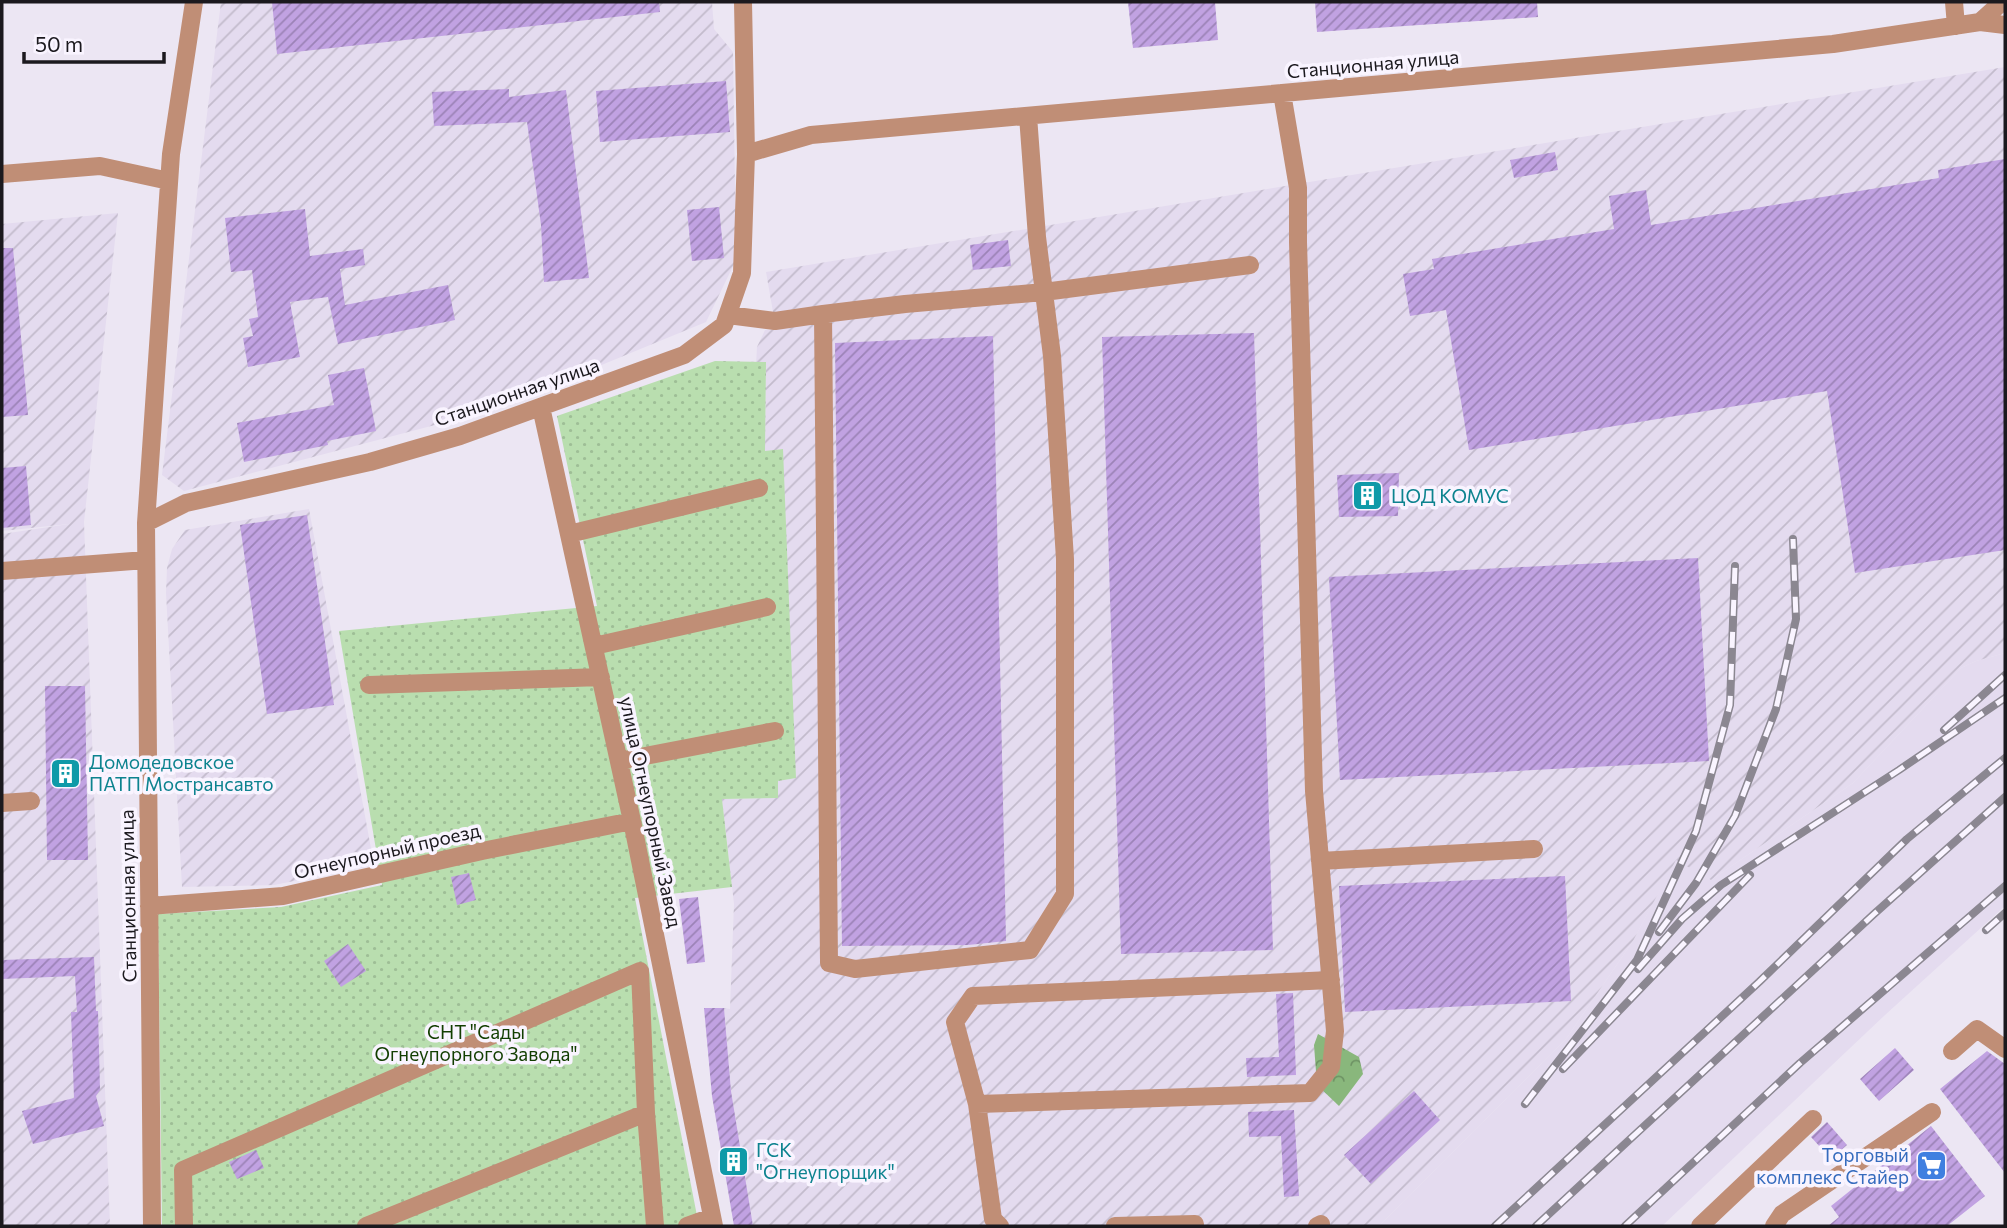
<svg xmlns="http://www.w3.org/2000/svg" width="2007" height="1228" viewBox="0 0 2007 1228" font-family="Commissioner,sans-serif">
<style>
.built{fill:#e4dbef}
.industrial{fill:url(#industrial-furrows)}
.forest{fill:url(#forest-crowns)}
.garden{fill:url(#garden-dots)}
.building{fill:url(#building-hatch)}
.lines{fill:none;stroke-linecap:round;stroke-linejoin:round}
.minor{stroke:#c08e76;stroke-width:18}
.rail-casing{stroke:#8b8791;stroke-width:8}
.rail{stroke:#f9f4ff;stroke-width:5;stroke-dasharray:16;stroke-linecap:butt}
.labels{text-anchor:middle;stroke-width:7;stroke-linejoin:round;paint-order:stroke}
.street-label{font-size:19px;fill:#1b191e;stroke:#f9f4ff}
.culture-label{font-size:19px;fill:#0d838f;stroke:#f9f4ff;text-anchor:start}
.park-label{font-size:19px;fill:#123e01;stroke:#f9f4ff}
.shop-label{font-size:19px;fill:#366cbe;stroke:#f9f4ff;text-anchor:end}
</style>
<defs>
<pattern id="industrial-furrows" width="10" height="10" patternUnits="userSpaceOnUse" patternTransform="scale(1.75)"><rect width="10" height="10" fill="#e4dbef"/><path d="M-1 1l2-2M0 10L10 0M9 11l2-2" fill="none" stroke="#c3bbcc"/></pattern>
<pattern id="forest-crowns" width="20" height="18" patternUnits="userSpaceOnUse" patternTransform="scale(1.75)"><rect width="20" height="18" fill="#89b77c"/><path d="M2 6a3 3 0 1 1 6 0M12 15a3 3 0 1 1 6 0" fill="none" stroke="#6f9465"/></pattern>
<pattern id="garden-dots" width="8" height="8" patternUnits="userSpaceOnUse" patternTransform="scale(1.75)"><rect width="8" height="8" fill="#b9deaf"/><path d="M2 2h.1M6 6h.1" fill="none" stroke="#9ebe96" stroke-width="1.8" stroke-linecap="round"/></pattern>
<pattern id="building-hatch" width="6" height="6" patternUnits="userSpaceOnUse" patternTransform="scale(1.75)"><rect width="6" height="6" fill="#c1a2e2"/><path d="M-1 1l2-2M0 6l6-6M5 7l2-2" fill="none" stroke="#9c83b7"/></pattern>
</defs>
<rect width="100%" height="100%" fill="#ece6f3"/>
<path class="built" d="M2005 653V906L1885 1015 1662 1226H1379L1566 1039 1633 941 1676 859 1711 880 1853 783 1961 668 1976 661Z"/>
<path class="industrial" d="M221 2H712L714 29 733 52 736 260 706 322 492 410 184 491 162 475Z
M2005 67V653L1976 661 1961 668 1853 783 1711 880 1676 860 1633 941 1566 1039 1379 1226H753L731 1091 724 1008 730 1009 734 904 722 799 778 798V781L795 778 782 449 765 452 766 363 756 365 757 347 765 330 776 329 766 272Z
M118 213 84 522 110 1226H2V534L69 524 2 531V224Z
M309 509 374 865 274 885 182 887 166 593 167 568 172 549 185 530Z"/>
<path class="forest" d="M1318 1034 1359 1057 1363 1074 1339 1106 1317 1085 1314 1045Z"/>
<path class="garden" d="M715 361 766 362 765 451 783 449 796 778 778 781V798L722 799 732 887 635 898 699 1226H162L158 914 281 907 382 885 339 631 597 606 557 416Z"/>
<path class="building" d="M272 2H659L660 12 277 54Z
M1128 2H1215L1218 40 1133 48Z
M1315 2H1537L1538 17 1317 32Z
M726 81 730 132 600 142 596 91Z
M509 89V97L566 90 589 278 544 282 541 225 527 122 434 126 432 92Z
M1555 152 1558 170 1514 178 1510 160Z
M2005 159V550L1855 573 1827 391 1469 450 1446 310 1410 316 1403 274 1434 269 1432 259 1614 229 1609 196 1646 190 1651 225 1939 178 1938 170Z
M719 207 724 258 692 261 687 210Z
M305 209 310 256 363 249 365 265 340 269 345 305 448 285 455 320 338 344 328 297 290 302 300 357 248 367 243 338 253 336 249 319 258 317 252 270 231 272 225 218Z
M1008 240 1011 266 973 270 970 245Z
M2 248H13L28 415 2 417Z
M1254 333 1273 950 1121 954 1102 337Z
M993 336 1006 941 968 945 842 946 835 343Z
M364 368 376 431 327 441 328 445 244 462 237 423 334 405 328 375Z
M26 466 31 525 2 528V468Z
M1399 473 1398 516 1339 517 1337 475Z
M307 515 334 705 267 714 240 525Z
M1698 558 1709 761 1340 780 1329 577Z
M45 686H85L88 860H47Z
M469 873 476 900 457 905 451 877Z
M1565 876 1571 1001 1345 1012 1339 886Z
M698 897 705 962 687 964 679 899Z
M348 944 366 971 341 987 324 961Z
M94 957 96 1011H98L100 1090 96 1096 104 1126 33 1144 22 1111 74 1098 71 1012H77L75 976 2 979V960Z
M1293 993 1296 1075 1247 1077 1246 1058 1279 1057 1276 994Z
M704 1008H724L731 1091 753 1226H734L712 1096Z
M1895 1048 1914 1070 1879 1101 1860 1079Z
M1987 1051 2005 1064V1173L1940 1089Z
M1414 1091 1440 1120 1371 1184 1344 1155Z
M1294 1110 1299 1196 1284 1197 1281 1136 1249 1137 1248 1112Z
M1827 1122 1847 1145 1831 1159 1811 1137Z
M1931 1126 1985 1196 1947 1226H1828L1839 1217 1831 1206Z
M256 1150 264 1168 237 1179 229 1162Z"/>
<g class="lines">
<path class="minor" d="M1954 2 1956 26
M1980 22 2002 2
M1282 93 1298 188V242L1314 791 1335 1031 1331 1067 1310 1093 977 1104 955 1022 973 996 1331 980
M746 154 811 135 1833 44 1980 22 2005 25
M2 174 100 166 169 181
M823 314 905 304 1044 292 1250 265
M728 315 775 321 823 314 829 963 855 969 1030 950 1065 894V559L1052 356 1037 237 1028 116
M541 407 632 821 714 1226
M146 523 186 503 370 462 460 436 684 355 724 325 742 273 746 154 743 2
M569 534 759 488
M2 571 146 560
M594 646 767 607
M369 685 601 677
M619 761 775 731
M2 803 31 801
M1320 861 1534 849
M149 906 283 896 482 851 632 821
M1952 1051 1977 1029 2005 1049
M977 1104 993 1219 1000 1226
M152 1226 146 523 171 154 194 2
M184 1226 183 1170 640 971 646 1113 655 1226
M366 1226 646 1113
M687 1226 712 1217
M1115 1226 1195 1224
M1317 1226 1321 1224
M1700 1226 1813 1119
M1774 1226 1782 1214 1932 1112"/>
<defs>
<path id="rail" d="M1944 730 2005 675
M1986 930 2005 913
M1659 932 1696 883 1735 816 1776 709 1796 619 1793 539
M1638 969 1682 919 1721 885 1899 770 2005 698
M1563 1069 1750 875
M1525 1104 1637 960 1696 831 1730 705 1735 566
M1495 1226 1759 982 1907 839 2005 758
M1536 1226 1874 914 2005 797
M1625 1226 1800 1063 2005 886"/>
</defs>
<use href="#rail" class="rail-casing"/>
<use href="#rail" class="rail"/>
</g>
<defs>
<symbol id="building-square" viewBox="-11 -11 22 22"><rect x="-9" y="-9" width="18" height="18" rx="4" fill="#0f9aa8" stroke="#f9f4ff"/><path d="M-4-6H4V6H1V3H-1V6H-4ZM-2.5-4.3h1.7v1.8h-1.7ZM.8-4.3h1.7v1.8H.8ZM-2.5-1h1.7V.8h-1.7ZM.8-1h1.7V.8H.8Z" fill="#fff"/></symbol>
<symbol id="supermarket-square" viewBox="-11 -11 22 22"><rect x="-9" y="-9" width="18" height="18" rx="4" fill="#3f7fe0" stroke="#f9f4ff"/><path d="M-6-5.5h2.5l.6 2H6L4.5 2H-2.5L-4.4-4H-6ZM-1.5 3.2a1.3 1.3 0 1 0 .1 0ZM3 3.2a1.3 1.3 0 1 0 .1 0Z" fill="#fff"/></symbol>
</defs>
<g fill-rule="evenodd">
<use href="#building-square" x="1350" y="478" width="35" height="35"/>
<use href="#building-square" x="48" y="756" width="35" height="35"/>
<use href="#building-square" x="716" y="1144" width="35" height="35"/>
<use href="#supermarket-square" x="1914" y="1148" width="35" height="35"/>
</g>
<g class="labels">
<g class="street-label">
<text transform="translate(1373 64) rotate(-5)" y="7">Станционная улица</text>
<text transform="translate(517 392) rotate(-19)" y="7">Станционная улица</text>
<text transform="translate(651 812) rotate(78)" y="7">улица Огнеупорный Завод</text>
<text transform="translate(387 851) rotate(-13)" y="7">Огнеупорный проезд</text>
<text transform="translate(128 896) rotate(-91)" y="7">Станционная улица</text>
</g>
<g class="culture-label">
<text x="1391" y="503">ЦОД КОМУС</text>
<text x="89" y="769">Домодедовское<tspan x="89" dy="22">ПАТП Мострансавто</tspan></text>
<text x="756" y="1157">ГСК<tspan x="756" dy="22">"Огнеупорщик"</tspan></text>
</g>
<g class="park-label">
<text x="476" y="1039">СНТ "Сады<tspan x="476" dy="22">Огнеупорного Завода"</tspan></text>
</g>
<g class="shop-label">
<text x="1909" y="1162">Торговый<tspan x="1909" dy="22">комплекс Стайер</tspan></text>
</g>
</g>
<rect width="2007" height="1228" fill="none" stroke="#1b191e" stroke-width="7"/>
<path d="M24 52v10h140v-10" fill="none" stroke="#1b191e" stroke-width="3.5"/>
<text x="35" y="52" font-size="21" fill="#1b191e" stroke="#f9f4ff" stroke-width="5" paint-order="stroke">50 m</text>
</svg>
